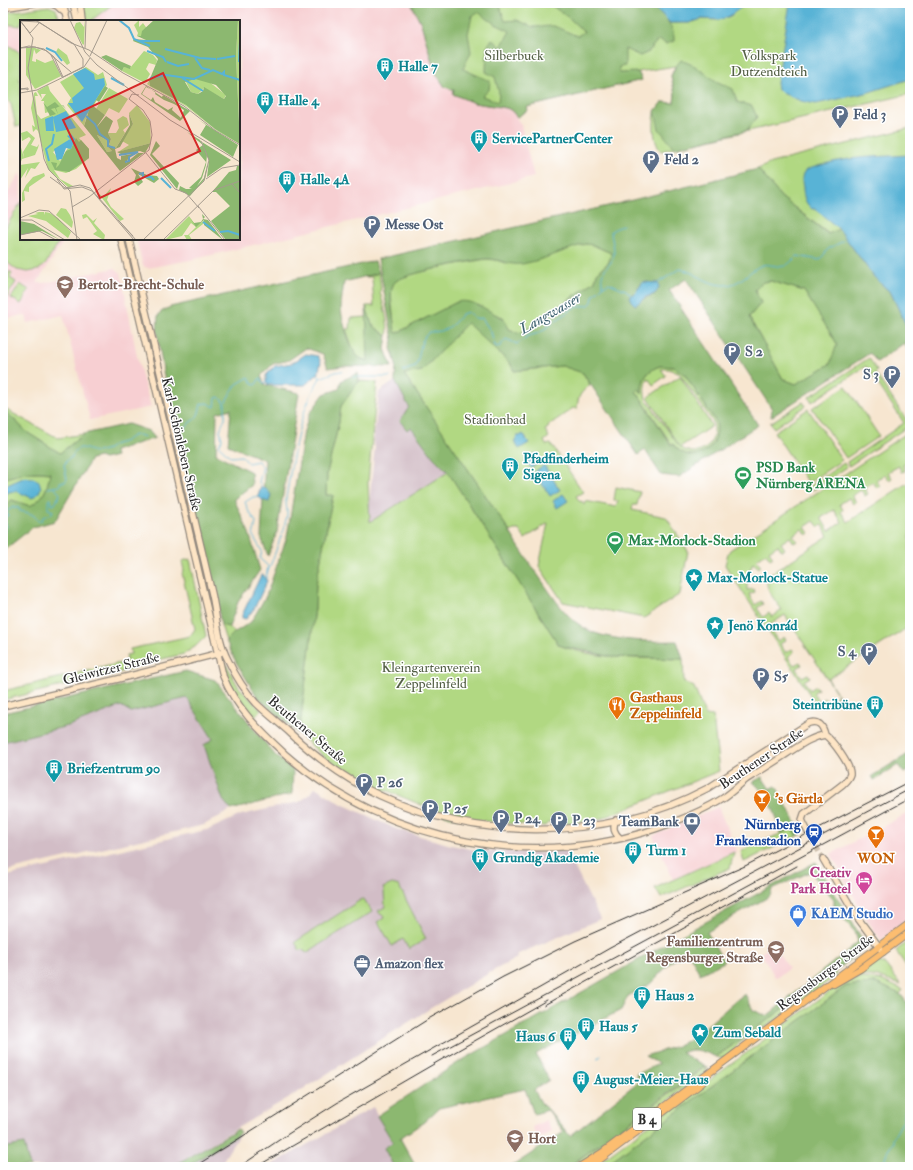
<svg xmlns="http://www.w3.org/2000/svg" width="913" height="1170" viewBox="0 0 913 1170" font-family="'IM FELL Double Pica',serif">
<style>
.built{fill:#f7cfd2}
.industrial{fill:#d2bdc6}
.green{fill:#b1d882;stroke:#6e8256;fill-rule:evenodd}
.forest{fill:#8cb870;stroke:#5c724e;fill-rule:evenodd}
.water{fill:#58b3d6;stroke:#426f80}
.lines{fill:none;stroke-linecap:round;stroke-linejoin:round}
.stream{stroke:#58b3d6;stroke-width:1}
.secondary-tunnel{stroke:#cec1af;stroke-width:5.5;stroke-dasharray:5.5 3;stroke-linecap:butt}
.secondary-casing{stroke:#91887e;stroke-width:8}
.primary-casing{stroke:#91887e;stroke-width:8}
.secondary{stroke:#fee5c5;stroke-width:5.5}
.primary{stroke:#fcbd6f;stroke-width:6}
.rail{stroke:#2b2b2b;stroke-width:1}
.labels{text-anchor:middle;stroke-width:3;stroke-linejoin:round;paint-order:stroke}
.shield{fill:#fff;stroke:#6b6b6b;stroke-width:1}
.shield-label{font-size:13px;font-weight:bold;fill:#2b2b2b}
.park-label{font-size:14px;fill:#535f45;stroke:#fff}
.culture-label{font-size:14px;font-weight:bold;fill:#0d838f;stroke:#fff;text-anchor:start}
.service-label{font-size:14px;font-weight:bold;fill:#4e5e75;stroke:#fff;text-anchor:start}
.education-label{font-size:14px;font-weight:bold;fill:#785e54;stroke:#fff;text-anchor:start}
.street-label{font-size:14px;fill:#2b2b2b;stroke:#fff}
.leisure-label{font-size:14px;font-weight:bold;fill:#27864d;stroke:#fff;text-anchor:start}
.food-label{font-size:14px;font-weight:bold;fill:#c56008;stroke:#fff;text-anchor:start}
.transit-label{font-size:14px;font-weight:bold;fill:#164399;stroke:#fff;text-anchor:end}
.hotel-label{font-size:14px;font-weight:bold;fill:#b23c85;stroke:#fff;text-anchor:end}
.shop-label{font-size:14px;font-weight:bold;fill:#366cbe;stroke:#fff;text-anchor:start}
.water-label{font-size:15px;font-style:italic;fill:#3d616f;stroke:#fff}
.inset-river{fill:none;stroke:#58b3d6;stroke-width:2}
.inset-road{fill:none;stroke:#a59b8e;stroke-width:1}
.view{fill:#d62828;fill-opacity:0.15;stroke:#d62828;stroke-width:2}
.inset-edge{fill:none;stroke:#2b2b2b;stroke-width:2}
</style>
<rect width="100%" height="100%" fill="#fff"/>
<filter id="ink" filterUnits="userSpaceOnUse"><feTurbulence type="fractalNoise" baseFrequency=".025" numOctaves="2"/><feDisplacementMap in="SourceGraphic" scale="8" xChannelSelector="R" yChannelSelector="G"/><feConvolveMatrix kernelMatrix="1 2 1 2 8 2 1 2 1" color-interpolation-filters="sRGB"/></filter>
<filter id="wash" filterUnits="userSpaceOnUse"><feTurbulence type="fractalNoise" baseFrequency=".012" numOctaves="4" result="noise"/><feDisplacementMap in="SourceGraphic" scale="16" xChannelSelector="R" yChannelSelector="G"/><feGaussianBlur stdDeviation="0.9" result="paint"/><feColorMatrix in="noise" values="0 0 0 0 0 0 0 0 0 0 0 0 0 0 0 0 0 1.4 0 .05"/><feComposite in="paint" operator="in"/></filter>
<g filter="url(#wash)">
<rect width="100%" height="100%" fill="#f7e6d0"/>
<path class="built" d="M112 3H411L454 90 453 94 474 103 502 106 512 111 521 125 534 177 195 259 148 268 145 267 143 266 136 239H239V21H93V19L113 4Z
M3 24 21 26V53L3 42Z
M20 173H21V239H65L37 283H44L115 268 121 273 137 356 143 380 151 407 90 420 63 315 28 323 26 316 22 315 3 320V200Z
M718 807 737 851 673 879 653 836Z
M910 812V919L881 940 865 917 831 854Z
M773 945 789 968 779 976 775 977 761 953Z
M546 1120 552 1131 538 1139 532 1127Z"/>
<path class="industrial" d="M395 381 409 407 407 429 411 427 434 458 448 472 370 522 369 504 375 446 373 445 379 392Z
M187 698 214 740 204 745 223 800 231 810 204 825 3 872V742L68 726 121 706 131 711Z
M315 787 342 804 396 829 451 845 475 850 543 853 566 850 600 919 516 955 517 958 491 972 431 1008 300 1091 171 1167H30L24 1144 3 1148V877L210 829 241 815 299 802 308 796Z
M373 1107 393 1143 384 1148 394 1167H268Z
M240 1133 219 1167H187Z"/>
<path class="green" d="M82 3H112L113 4 93 19V21H84Z
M411 3H651L670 23H689L702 19 719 20 730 16 741 7 743 3H910V94L661 151C653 143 653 124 655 113 656 109 660 105 662 102L674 103 675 94 671 76 675 66 638 72 642 80 527 107 528 110 517 117 512 111 507 108 474 103 453 94 454 90 445 87 435 72 421 23Z
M49 6 56 9 60 21H21V26L3 24V13Z
M3 42 21 53V77L19 78 21 85V126L16 127 11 104 3 96Z
M910 128V353L846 250 829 234 781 197 758 169 771 163Z
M21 202V239H61L45 265 38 270 28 272 17 270 9 264 3 257V232Z
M586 244 593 245 611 253 609 262 597 273 595 281 525 331 518 333 509 329 503 317 457 302 397 333 395 332 392 305 391 290 394 282 401 277 447 266 486 259 496 260 508 264Z
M10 271 12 273 10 278 16 282 3 304V274L7 276Z
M379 273 381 288 380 292C383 303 390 326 387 336L372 325 366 306H374L372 277H365Z
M771 281 804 291 838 344 830 364 796 384 783 379 749 317 761 303 755 290 763 282Z
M20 284 29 290 21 304 11 298Z
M367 317 369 361 359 358 354 352 346 329H350L351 318Z
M467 322 510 363 514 371 562 366 583 373 590 385C580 393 578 396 577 409L573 408 549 425 548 428 545 430 549 437 544 441 546 445 551 444 583 492 576 496 580 502 582 501 584 505 585 501 616 507 618 501 614 500 616 487 640 492 637 505H633L632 510 666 517 688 551 680 594 644 618 563 602 539 566 548 523 525 539 519 530H514L510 532 404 374 422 371Z
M869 358 877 371 875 373 910 425 849 466 847 462 904 423 866 366 812 402 809 397Z
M660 366 674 367 685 375 716 422C722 450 691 468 673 444L672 445 636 391 639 389 642 393C642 379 647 370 660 366ZM661 369H669L680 374 713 422C719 444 699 461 680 447L712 426 680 376 648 397 679 446 646 399C644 391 644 384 648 378L653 385 666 376Z
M359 381 377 382 368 483 370 522 448 472 559 645C596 660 643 658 683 659L684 682 694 687 705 715 713 716 719 771 603 818 577 823 552 824 549 822 545 826 503 823 450 817 388 791 379 790 335 767 299 734 315 608 316 584 333 496 326 495 327 473 339 422 341 406Z
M846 386 879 436 846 458 812 408Z
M803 402 806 406 774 428 770 423Z
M3 408 58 438 84 434 60 453 28 433 3 409Z
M808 409 842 460 808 483 774 432Z
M910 431V463L903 465 905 471 901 472 899 466 888 472 892 478 889 480 885 474 876 480 880 486 877 488 873 482 864 488 868 494 865 496 861 490 852 496 856 502 853 504 849 498 840 504 843 510 841 512 848 522 904 485 910 483V626L828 679 839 696 824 706 818 707 725 565 728 553 730 550ZM834 510 842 522 829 531 821 518ZM814 521 819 527 822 525 828 536 769 575C762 588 775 599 782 610L772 617 769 613 763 617 757 608 763 604 761 601 755 605 749 594 755 592 754 589 747 590V578L754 579 755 576 748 575 753 563 759 568 761 565 756 560 766 553 770 559 773 557 769 551 778 545 782 551 785 549 781 543 790 537 794 543 797 541 793 535 802 529 807 535 809 533 805 527ZM785 615 838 695 828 703 824 698 819 702 813 693 818 689 816 686 810 690 804 681 810 677 808 674 802 677 796 669 802 665 800 662 794 665 788 657 794 652 792 649 786 653 780 644 786 640 784 637 778 641 772 632 778 628 776 625 770 629 768 626Z
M844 463 847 467 813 490 810 486Z
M38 472 50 473C47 489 45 497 30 506L12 500 3 506V479L19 474Z
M190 559 206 636 196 646 184 654 149 662 125 671 3 700V691L125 662 127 659 126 655 131 654 130 649 190 636 195 629 182 573 184 571 182 561Z
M221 625 229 627 235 632 226 641Z
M225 662 238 686 261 710 253 719C238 700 228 686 222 663Z
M792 829 797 836 744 862 741 852 749 847Z
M734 852 730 868 661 898 655 888Z
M392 884 399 886 426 939 409 949 403 939 392 946 378 922 384 918 382 914 381 915 378 911 385 907 384 891 383 888Z
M362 899H364L372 912 306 953 303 949 300 951 295 942Z
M910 939V972L896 951Z
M876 961 885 964 901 985 875 976H858L857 975Z
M835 972 837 975 767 1026C758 1031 747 1036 739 1044 734 1049 731 1054 725 1057 722 1059 719 1058 716 1057Z
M863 978 881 980 903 990 900 994 876 983 846 986 603 1167H592L837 986 855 979Z
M707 1066 706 1072 593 1156 576 1167H569Z"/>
<path class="forest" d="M411 3H499L505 21 517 20 533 27 554 26 577 36 584 32 569 18 548 3H651C661 14 675 24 674 41L666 44 658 40 647 53 640 56 625 49V66L619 67V73L638 72 642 80 527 107 528 110 517 117 512 111 507 108 474 103 453 94 454 90 445 87 435 72 421 23ZM478 12 495 24 510 31 501 47 492 39 487 47 486 72 495 77 499 93 498 102 482 96 489 90 490 81 463 69 471 52 468 34 472 16Z
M681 60 695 66 716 81 733 89 737 102 752 106 757 117 748 130 674 148 659 129 655 111 662 102 674 103 675 94 671 76 676 66Z
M758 169 781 197 828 234 839 229 874 277 891 293 910 334V345L907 341 877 362 870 353 771 417 772 409 686 279 669 290 758 425 679 477 661 475 645 450 638 455 583 373 562 366 514 371 510 363 467 323 422 371 404 374 510 532C519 548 530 563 540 578 555 599 567 621 592 632 615 641 652 642 677 641L683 659 613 657 565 647 559 645 448 472 434 458 411 427 407 430 400 421 409 407 395 381 396 364 391 348 393 340 378 259 612 205ZM585 244 593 245 611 253 609 262 597 273 595 281 525 331 518 333 509 329 503 317H501C488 311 471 298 457 302L397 333 395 332C394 321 387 290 395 282 402 274 473 260 486 259 498 258 509 266 522 264 544 260 564 250 585 244ZM771 281 804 291 837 344 830 364 796 384 783 379 749 317 761 303 755 290 763 282ZM643 282 658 283 655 294 643 299 631 295 635 293ZM660 366 674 367 685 375 716 422C722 450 691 468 673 444L671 445 636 391 639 389 642 394C641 380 647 370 660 366Z
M375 261 379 273 344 282C343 291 341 300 341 309 342 320 351 353 360 358 362 360 366 360 368 361L366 306 372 325 387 336 385 349 392 367 344 366 328 368 323 354 306 348 289 360 273 364 261 376 265 385 299 393 277 532 268 556 261 537 265 460 228 445 231 409 217 413 216 454 251 472 252 485 234 499 249 533 260 570 238 602 229 627 221 625 215 590 164 377 157 331 158 316 161 312 170 307Z
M358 373 359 381 341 406 339 422 327 473 326 495H333L316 584 315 608 299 734 258 698 236 662 226 641 235 632 251 622 266 596 287 537 304 431 310 413 324 394 339 389 341 381Z
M3 409 28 433 60 453 84 434 128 424 149 431 155 438 114 451 116 456 104 459 99 457 91 459 55 521 33 527 3 551V506L12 500 30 506C45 497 47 489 50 473 34 470 19 474 3 479Z
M186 671 215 680 275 755 293 770 292 794 231 810 223 800 204 745 213 739 187 698 131 712 121 706 68 726 3 742V713Z
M910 753V770L904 773 898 765 874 780 872 776Z
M762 777 770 789 776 786 802 834 797 836 792 829 781 833C775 811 771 799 753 782Z
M816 862 864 942 865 947 835 972 716 1057C703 1051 694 1047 681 1053L705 1066 568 1167H511L564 1132 548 1110 534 1114 525 1089 439 1108 424 1122 400 1138 416 1167H394L384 1148 393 1142 377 1116 459 1062 680 936ZM810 872 834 899V908L855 932 858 942 767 1016 753 1010 745 994 739 998 696 1035 680 1045 645 1056 659 1064 636 1074 638 1082 570 1136 547 1108 543 1106 534 1090 549 1080 536 1054 621 1010 628 996 650 984 672 961 689 953 700 974 724 962 707 932 770 896 772 889Z
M876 983 900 994 910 1006V1167H603L846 986Z
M238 1129 240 1133 187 1167H171Z
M24 1144 30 1167H3V1148Z"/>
<path class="water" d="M651 3H743L741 7 730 16 719 20 702 19 689 23H670Z
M790 3H910V79L866 93 816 104 801 101 782 93 778 89 777 83Z
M910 155V334L891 293 874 277 839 229 815 209H812C805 203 803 196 803 187 802 183 801 176 804 172 807 169 812 168 815 167 846 156 878 157 910 155Z
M643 282 658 283 659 288C653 299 650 293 643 299 640 302 639 303 635 305L631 301 629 296 635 293Z
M306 354 318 356 321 362 318 374 305 385H268L266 382V375L275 366 292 363Z
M523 434 529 443 519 449 514 441 517 438V436H520Z
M536 453 541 461 531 468 525 460Z
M544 465 560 490 550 496 534 472Z
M25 477 33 478 39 481 41 488 38 494 32 498 16 491 9 492 3 496V487Z
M261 487 266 488 271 495 269 502 262 500 258 496Z
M563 494 568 501 557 508 553 501Z
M263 574 267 581 254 609 246 619 242 618V615L261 575Z"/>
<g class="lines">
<path class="stream" d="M658 283 679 269C691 270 705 282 716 284 739 289 744 274 760 266 767 262 777 268 785 266 789 264 794 259 797 256L820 260 828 249 847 239
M603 285C597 269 613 267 614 254 615 247 611 238 611 231L623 225
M403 371 415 367C422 354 417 343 429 332 447 332 451 327 462 314L468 312C473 317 476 320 482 318L491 332 495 346 499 347 506 339 517 344 528 336 539 333 573 308 589 305 592 302 593 296 603 286 609 283 626 290 631 295
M318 374 320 378 336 372 342 371
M353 377H390
M180 431 188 425 190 422C199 418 199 412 201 404L207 403 215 407 216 398 219 397 225 403
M48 488 60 486V482H65L67 479 64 465 67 460 72 457C78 441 87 451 96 452 99 452 103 450 105 450 109 449 110 447 113 445 117 443 122 443 125 441 134 435 135 433 145 437
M262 488 259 482 263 467 258 461 248 463 242 456 231 457 219 446 222 439 220 430 225 418V403L231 392 237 384 249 377 252 384 255 385 257 383 259 379H261L263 383 266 382
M259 496 253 497 245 502 248 510 256 522 253 536 262 551 260 559 268 566 266 578
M3 534H5L7 527 4 519 8 515 6 512 13 507 19 508 20 511C28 513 34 513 38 521H41L43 517 51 514 53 511 48 509V501L49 499H51L52 505 55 504 60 494 54 487
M267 574C274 556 282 536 287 516 288 510 285 504 286 498 293 458 298 413 320 378
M598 1058 601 1056
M882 1167 887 1152 893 1143V1138L904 1119 905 1110 910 1099"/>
</g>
</g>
<g filter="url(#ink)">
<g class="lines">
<path class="secondary-tunnel" d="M808 832 823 859"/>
<defs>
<path id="secondary" d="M50 3 57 6 66 14
M63 3 67 21
M73 3 77 21
M80 3 82 21
M3 8 34 3
M121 239 223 676C235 707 261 732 285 754 389 845 540 873 669 824 687 817 706 809 723 798 731 793 739 785 747 779 760 771 773 763 785 755 798 747 810 737 825 735
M129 239 212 594C217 616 217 639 228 660 235 675 245 691 256 703 266 713 278 722 289 732 311 753 336 772 363 787 467 843 603 844 708 788L809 723C819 720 823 726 825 735
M3 706 118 679 220 653
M616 820C612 828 614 833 620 838
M808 832 802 820 804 814 843 784C846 781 849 778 850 774 851 765 832 740 825 735
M823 859 857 917 883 952"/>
<path id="primary" d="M834 984 860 969 910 932
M579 1167 603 1152 910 923
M590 1167 702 1083"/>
</defs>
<use href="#secondary" class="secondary-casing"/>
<use href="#primary" class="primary-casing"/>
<use href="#secondary" class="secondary"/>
<use href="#primary" class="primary"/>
<path class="rail" d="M544 1005 797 866
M432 1056 910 798
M194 1167 430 1018 503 977 575 941 745 866 910 781
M239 1167 288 1134 337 1103 610 948 910 789
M256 1167 439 1061 547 1000"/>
</g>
</g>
<defs>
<symbol id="building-pin" viewBox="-11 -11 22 30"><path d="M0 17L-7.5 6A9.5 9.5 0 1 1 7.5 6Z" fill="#0f9aa8" stroke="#fff"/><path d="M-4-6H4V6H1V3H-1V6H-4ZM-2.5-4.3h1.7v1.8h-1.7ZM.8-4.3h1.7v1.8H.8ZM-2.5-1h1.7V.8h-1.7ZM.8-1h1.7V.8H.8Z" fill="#fff"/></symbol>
<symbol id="parking-pin" viewBox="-11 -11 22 30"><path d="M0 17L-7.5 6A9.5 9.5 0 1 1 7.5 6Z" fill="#5c6f8a" stroke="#fff"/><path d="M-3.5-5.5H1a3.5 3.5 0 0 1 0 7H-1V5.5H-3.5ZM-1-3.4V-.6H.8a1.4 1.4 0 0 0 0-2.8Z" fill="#fff"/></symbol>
<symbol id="school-pin" viewBox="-11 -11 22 30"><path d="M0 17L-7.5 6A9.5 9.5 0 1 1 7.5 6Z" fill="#8d6e63" stroke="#fff"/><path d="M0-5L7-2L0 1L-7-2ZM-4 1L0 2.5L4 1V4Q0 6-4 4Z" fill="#fff"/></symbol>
<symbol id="stadium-pin" viewBox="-11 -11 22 30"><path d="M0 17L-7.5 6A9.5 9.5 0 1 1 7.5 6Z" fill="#2e9e5b" stroke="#fff"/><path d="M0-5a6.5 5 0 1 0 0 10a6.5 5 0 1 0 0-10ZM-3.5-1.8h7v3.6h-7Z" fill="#fff"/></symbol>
<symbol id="sight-pin" viewBox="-11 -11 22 30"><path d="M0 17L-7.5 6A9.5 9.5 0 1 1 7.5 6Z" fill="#0f9aa8" stroke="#fff"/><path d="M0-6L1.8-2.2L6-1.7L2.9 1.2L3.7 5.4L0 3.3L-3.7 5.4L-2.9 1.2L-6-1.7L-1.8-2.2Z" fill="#fff"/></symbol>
<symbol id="restaurant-pin" viewBox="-11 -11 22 30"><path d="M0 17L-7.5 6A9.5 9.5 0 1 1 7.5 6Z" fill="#e8710a" stroke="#fff"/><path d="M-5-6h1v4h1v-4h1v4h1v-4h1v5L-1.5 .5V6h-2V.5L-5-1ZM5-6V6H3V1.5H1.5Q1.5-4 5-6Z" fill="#fff"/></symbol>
<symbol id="bar-pin" viewBox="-11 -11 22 30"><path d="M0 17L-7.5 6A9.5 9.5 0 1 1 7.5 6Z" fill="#e8710a" stroke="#fff"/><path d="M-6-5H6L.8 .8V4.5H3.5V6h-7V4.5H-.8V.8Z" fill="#fff"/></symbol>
<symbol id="bank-pin" viewBox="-11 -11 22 30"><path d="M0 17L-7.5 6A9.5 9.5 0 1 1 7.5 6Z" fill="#5c6f8a" stroke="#fff"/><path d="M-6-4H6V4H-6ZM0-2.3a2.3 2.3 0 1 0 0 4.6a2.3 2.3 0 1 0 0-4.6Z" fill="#fff"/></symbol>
<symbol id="station-pin" viewBox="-11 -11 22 30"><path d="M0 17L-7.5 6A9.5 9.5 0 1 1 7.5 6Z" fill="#1a4fb4" stroke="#fff"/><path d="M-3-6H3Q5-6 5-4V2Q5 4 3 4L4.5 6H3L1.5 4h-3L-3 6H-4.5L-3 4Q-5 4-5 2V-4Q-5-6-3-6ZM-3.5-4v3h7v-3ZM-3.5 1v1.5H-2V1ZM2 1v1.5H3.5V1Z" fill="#fff"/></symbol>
<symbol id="hotel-pin" viewBox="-11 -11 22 30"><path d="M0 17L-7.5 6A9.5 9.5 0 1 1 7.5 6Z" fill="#d1479c" stroke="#fff"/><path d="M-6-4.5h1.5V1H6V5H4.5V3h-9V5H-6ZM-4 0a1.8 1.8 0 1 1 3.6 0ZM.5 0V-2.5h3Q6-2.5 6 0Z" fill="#fff"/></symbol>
<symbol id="shop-pin" viewBox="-11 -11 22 30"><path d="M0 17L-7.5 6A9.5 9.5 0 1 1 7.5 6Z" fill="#3f7fe0" stroke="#fff"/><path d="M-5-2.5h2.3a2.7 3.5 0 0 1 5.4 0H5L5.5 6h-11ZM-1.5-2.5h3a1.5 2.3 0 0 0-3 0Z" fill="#fff"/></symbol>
<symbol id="office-pin" viewBox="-11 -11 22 30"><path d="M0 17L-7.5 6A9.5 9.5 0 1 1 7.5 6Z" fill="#5c6f8a" stroke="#fff"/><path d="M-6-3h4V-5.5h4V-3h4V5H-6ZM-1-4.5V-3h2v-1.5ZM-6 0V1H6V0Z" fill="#fff"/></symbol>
</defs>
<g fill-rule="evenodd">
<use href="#building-pin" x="375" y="56" width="20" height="27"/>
<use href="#building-pin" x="255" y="90" width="20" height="27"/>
<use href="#parking-pin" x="830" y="104" width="20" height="27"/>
<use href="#building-pin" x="469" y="128" width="20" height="27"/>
<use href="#parking-pin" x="641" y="149" width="20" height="27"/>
<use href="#building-pin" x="277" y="169" width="20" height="27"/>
<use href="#parking-pin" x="362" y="214" width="20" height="27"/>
<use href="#school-pin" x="55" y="274" width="20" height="27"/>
<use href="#parking-pin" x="722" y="341" width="20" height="27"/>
<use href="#parking-pin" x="882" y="364" width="20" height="27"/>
<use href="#building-pin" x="500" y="456" width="20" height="27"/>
<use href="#stadium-pin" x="733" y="465" width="20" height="27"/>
<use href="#stadium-pin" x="605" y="530" width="20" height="27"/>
<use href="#sight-pin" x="684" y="567" width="20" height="27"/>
<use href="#sight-pin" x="705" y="615" width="20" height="27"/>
<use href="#parking-pin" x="859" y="641" width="20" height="27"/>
<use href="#parking-pin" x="751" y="666" width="20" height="27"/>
<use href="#building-pin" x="865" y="694" width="20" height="27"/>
<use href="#restaurant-pin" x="607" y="695" width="20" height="27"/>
<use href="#building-pin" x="44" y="758" width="20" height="27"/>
<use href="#parking-pin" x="354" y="772" width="20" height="27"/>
<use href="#bar-pin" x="752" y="788" width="20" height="27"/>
<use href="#parking-pin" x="420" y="798" width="20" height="27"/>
<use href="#parking-pin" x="491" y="808" width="20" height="27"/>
<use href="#parking-pin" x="549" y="810" width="20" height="27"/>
<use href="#bank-pin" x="682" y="811" width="20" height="27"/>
<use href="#station-pin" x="804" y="822" width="20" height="27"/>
<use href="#bar-pin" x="866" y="824" width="20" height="27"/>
<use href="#building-pin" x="623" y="840" width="20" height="27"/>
<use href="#building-pin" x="470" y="847" width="20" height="27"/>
<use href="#hotel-pin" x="854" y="870" width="20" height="27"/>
<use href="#shop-pin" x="788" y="903" width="20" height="27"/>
<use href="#school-pin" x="766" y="939" width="20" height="27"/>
<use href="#office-pin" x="352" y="953" width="20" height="27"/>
<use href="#building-pin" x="632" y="985" width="20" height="27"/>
<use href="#building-pin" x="576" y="1016" width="20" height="27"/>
<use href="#sight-pin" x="690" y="1022" width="20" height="27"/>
<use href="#building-pin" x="558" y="1026" width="20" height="27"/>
<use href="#building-pin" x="571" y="1069" width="20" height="27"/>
<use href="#school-pin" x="505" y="1128" width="20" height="27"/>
</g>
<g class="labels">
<rect class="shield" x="633" y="1108" width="28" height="22" rx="3"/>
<g class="shield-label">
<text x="647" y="1124">B 4</text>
</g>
<g class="park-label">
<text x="514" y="60">Silberbuck</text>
<text x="769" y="60">Volkspark<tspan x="769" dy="16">Dutzendteich</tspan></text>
<text x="495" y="424">Stadionbad</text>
<text x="431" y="672">Kleingartenverein<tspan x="431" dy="16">Zeppelinfeld</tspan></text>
</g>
<g class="culture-label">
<text x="398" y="71">Halle 7</text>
<text x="278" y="105">Halle 4</text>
<text x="492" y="143">ServicePartnerCenter</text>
<text x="300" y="184">Halle 4A</text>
<text x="523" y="463">Pfadfinderheim<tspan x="523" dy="16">Sigena</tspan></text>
<text x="707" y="582">Max-Morlock-Statue</text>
<text x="728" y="630">Jenö Konrád</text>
<text x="862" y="709" text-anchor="end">Steintribüne</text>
<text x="67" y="773">Briefzentrum 90</text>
<text x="646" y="855">Turm 1</text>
<text x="493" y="862">Grundig Akademie</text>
<text x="655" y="1000">Haus 2</text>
<text x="599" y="1031">Haus 5</text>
<text x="713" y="1037">Zum Sebald</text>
<text x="555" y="1041" text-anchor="end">Haus 6</text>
<text x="594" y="1084">August-Meier-Haus</text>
</g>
<g class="service-label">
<text x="853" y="119">Feld 3</text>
<text x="664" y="164">Feld 2</text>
<text x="385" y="229">Messe Ost</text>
<text x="745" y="356">S 2</text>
<text x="879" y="379" text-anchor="end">S 3</text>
<text x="856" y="656" text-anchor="end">S 4</text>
<text x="774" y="681">S5</text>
<text x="377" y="787">P 26</text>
<text x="443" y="813">P 25</text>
<text x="514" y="823">P 24</text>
<text x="572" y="825">P 23</text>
<text x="679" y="826" text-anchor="end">TeamBank</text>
<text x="375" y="968">Amazon flex</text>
</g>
<g class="education-label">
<text x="78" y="289">Bertolt-Brecht-Schule</text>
<text x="763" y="946" text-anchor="end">Familienzentrum<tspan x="763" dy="16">Regensburger Straße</tspan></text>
<text x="528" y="1143">Hort</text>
</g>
<g class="street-label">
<text transform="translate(182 444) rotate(77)" y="5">Karl-Schönleben-Straße</text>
<text transform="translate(111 668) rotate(-14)" y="5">Gleiwitzer Straße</text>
<text transform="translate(308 730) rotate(40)" y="5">Beuthener Straße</text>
<text transform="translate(761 758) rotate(-34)" y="5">Beuthener Straße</text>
<text transform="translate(825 972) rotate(-37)" y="5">Regensburger Straße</text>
</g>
<g class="leisure-label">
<text x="756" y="472">PSD Bank<tspan x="756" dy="16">Nürnberg ARENA</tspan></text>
<text x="628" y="545">Max-Morlock-Stadion</text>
</g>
<g class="food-label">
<text x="630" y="702">Gasthaus<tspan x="630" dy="16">Zeppelinfeld</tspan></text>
<text x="775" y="803">'s Gärtla</text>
<text x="876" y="863" text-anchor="middle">WON</text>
</g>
<g class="transit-label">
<text x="801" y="829">Nürnberg<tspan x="801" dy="16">Frankenstadion</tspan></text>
</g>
<g class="hotel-label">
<text x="851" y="877">Creativ<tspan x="851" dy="16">Park Hotel</tspan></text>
</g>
<g class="shop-label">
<text x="811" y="918">KAEM Studio</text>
</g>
<g class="water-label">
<text transform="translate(550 313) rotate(-30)" y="5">Langwasser</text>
</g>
</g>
<g transform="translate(20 20)">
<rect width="220" height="220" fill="#f7e6d0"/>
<path d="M65 0 64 24 63 25 54 8 56 3 60 2 64 7ZM119 0V7L123 3 128 10 122 16H117L118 13 114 5ZM218 0H220V124L197 111 166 86 131 67 127 64 129 61 130 66 166 85 195 109 220 123 216 36ZM12 27 21 30 16 34 14 29 12 41 16 42V39L25 43 33 40 41 56 15 69 6 55V28ZM38 28 47 35 50 43 47 45 36 32ZM124 31 133 35 137 40 136 45 129 43 126 49 130 54 125 63 102 51 104 47 110 48ZM66 47 78 55 83 52 87 65 67 95 64 106 47 85 51 78 40 62ZM163 56 188 61 206 75 204 79 184 68 178 74 171 72ZM28 65 30 71 66 115 59 118 69 129V138L56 149 46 153 34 150 40 159 53 166 49 168 28 149 18 111 16 109 13 112 12 105 15 107 11 88 14 73 16 72 18 76H15L17 94 21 99 30 95 29 92 25 93 24 81H21L26 74H21L22 79 17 71ZM48 115 54 118 40 141 33 132 50 119ZM89 68 108 79 99 93 89 88 85 95 76 89ZM117 85 130 102 131 123 98 132 109 125 102 121 113 104 109 93ZM103 96 107 98 109 105 103 110 105 113 96 128 89 125 91 119 88 113H96L99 108 97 100ZM7 111 15 118 11 125 17 127 19 124 18 128 15 135 2 139 0 144V124L4 138 3 132 11 119 9 117 2 121 1 113ZM77 115 87 120V126L92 131 87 132ZM20 142 15 149 11 148 5 158 8 148 0 160V145ZM24 153 25 156 9 167V172L4 171 5 180 2 182V173L6 165 13 157ZM91 168 87 180 91 187 104 199 100 201 78 173 83 177ZM41 188 46 189 50 195 53 202 52 208 36 195ZM19 192H24V195L25 192 30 193 38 198 51 212 48 218 26 201 8 196 18 194 15 193ZM66 194 73 201 77 198 74 203 85 215 84 220 73 214 77 211 67 197 63 199 62 195ZM169 196 176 206 185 200 183 204 169 215 172 220H167L164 215H168L176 207 171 203 162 216 145 220Z" fill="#b1d882" fill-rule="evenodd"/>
<path d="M134 0H218L216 36 220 124 195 109 166 85 130 66 129 61 138 39 128 27 113 21 114 19 126 20 117 16H121L122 11ZM175 59 196 65 206 76 204 79 184 67 183 71 178 74 171 72 165 62ZM86 35 111 46 110 49 104 47 102 51 81 37ZM85 66 88 68 79 82 76 80 73 86 85 95 76 108 86 96 93 101 88 113 91 119 89 125 96 128 110 105 109 93 113 104 100 127 95 129 97 138 101 140V136L117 133 109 137 106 143 118 133H124L100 151 64 106 69 90ZM77 115 87 120V126L92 131 87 132ZM126 66 142 77 143 75 170 91 160 101 121 74ZM126 67 136 72 135 74 144 80 154 84 153 87 148 90 135 82 133 77 131 80 122 74ZM154 84 164 90 161 98 152 90ZM23 82 27 87 35 82 39 86 43 85 46 89 42 85 36 88 38 94 35 88 31 89 36 94 30 96ZM179 100 218 125 213 137 180 115 186 105ZM167 112 180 120 183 125 187 135 186 145 182 158 177 166 184 158 188 141 185 159 170 176 159 170 160 166 166 169H172L169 168 181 157 186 142 176 130 183 125ZM56 118 59 122 61 120 69 129V138L49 152 35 150 31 142 37 143 36 148 39 145 46 131 51 129ZM136 121 140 126 132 134 159 163 157 169 130 135ZM182 122 211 140 187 157 189 141ZM131 123 125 133 120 131 103 135 97 132ZM217 146H220V220H206L191 201 210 186 196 172H192L209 152 216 150ZM111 148 127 155 137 156 139 159 134 163 118 154 123 162 118 166 114 162 116 155ZM182 194 185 197 183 199 188 200 203 220 184 205V200L176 207 170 198 174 203 181 202 183 199ZM0 201 14 204 40 220 22 211 0 215Z" fill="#8cb870" fill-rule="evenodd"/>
<path d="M65 48 74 54 75 60 84 58 85 65 62 102 48 83H53L52 78 64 68 53 54ZM46 91 56 108 36 112 33 97ZM33 96 34 111H26L25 99ZM51 114 55 119 51 129 46 128 42 139 37 140 34 129 50 119 47 116Z" fill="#58b3d6"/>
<path class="inset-river" d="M99 0 109 8 114 19 130 26M119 21H140M26 28 35 32 42 41M145 29 180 38M127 31 143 37 146 42M175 38 182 48 190 50M180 38 196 39M197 39 215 36M147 42 158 46 169 44M219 42 220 22M91 58 104 65M130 58 146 55 174 59 193 50 202 54 204 52V55L220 60M162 58 183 71M66 96 75 104 80 114 88 120V126L95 128M99 135 118 132M29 141 26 129 32 124 34 114M105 142 109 141V137L118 132M119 154 123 153V157H131L134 160M141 158 151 168M183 202 195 211M200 212 208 211 220 215"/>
<path class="inset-road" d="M0 0 13 18 8 48 24 139 29 150 50 171 57 220M50 0 65 32 77 45 150 100 220 142M0 1 19 2 51 23 69 30 103 53 164 86 196 111 220 125M0 1 10 13 20 2M0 28 9 26 24 29 51 52M0 28 15 27 27 31 34 37 43 57 63 47V39L54 24 15 0M65 28 66 0M31 35 42 57M70 36 87 0M8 68V70L6 69H0ZM0 73 17 70 64 47 70 38M126 133 155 169 166 173 179 188M30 157 45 168 60 165 70 168 116 220M37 159 44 169 62 167 72 171 114 220M186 159 202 148 220 145M212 164 220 173M178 186 205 220M52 187 69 177 129 130 132 115 130 101 123 90 109 79 112 74 119 75M0 198 19 190 29 191 61 220M0 200H12L45 220M98 200 113 216M0 215 19 211 36 220M123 220 184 161 189 140 181 121M143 220 194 170 220 161"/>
<path class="view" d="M143 53 180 131 80 178 43 100Z"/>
<rect width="220" height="220" class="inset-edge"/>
</g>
<rect width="913" height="1170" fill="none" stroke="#fff" stroke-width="16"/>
</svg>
